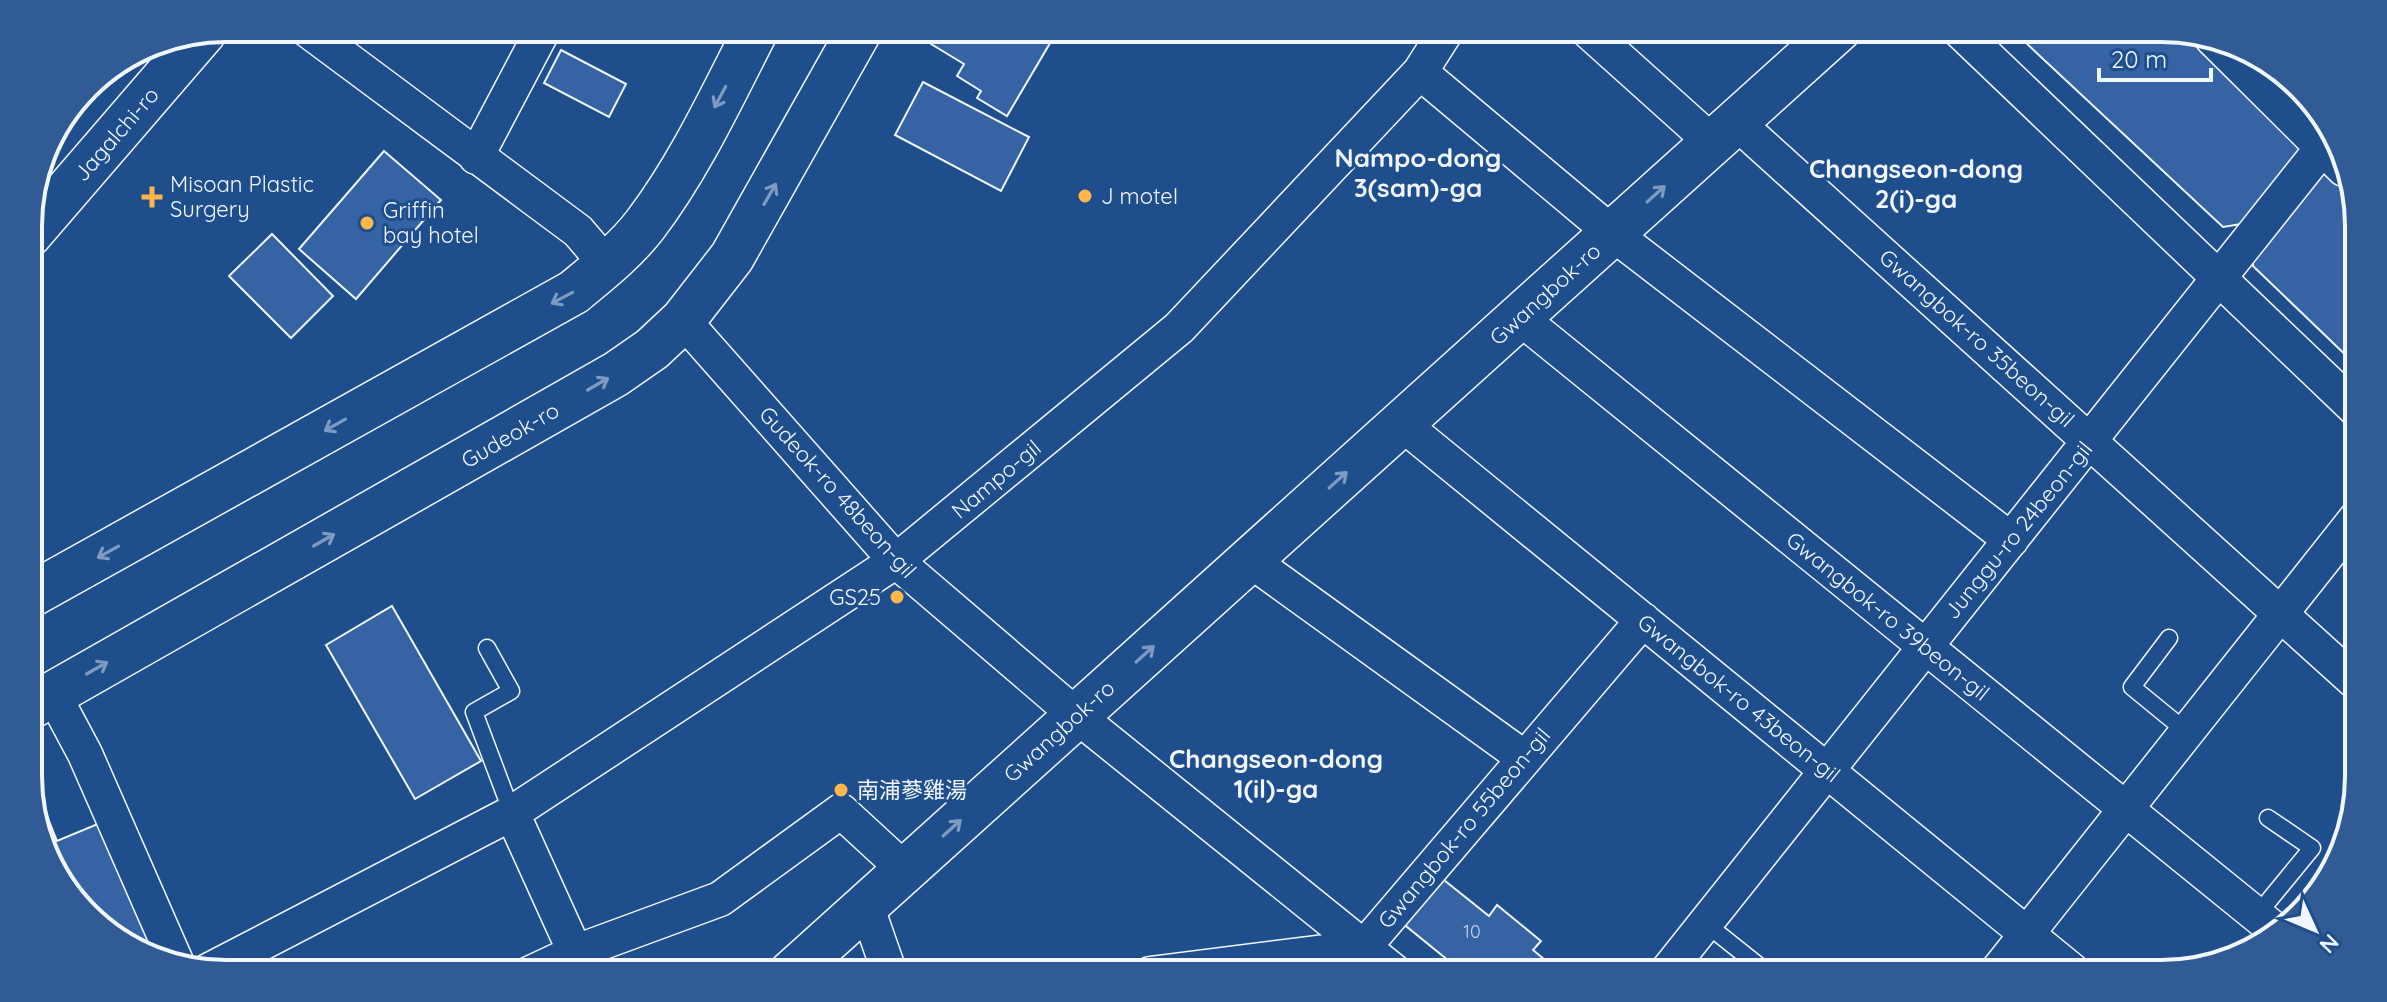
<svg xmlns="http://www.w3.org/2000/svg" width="2387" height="1002" viewBox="0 0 2387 1002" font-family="Quicksand,'Noto Sans KR',sans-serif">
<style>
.building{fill:#3563a3;stroke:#f2f6ff;stroke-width:2}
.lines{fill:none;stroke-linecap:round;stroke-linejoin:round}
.service-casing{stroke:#f2f6ff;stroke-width:19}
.minor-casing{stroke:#f2f6ff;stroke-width:37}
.secondary-casing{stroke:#f2f6ff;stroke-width:47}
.primary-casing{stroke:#f2f6ff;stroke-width:47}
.service{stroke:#1f4e8c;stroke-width:16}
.minor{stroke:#1f4e8c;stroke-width:34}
.secondary{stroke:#1f4e8c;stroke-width:44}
.primary{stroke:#1f4e8c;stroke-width:44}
.oneway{stroke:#7e9ac0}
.poi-dot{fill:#ffb74d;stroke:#1f4e8c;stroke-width:3}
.labels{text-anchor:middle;stroke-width:6;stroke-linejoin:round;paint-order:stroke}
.number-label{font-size:18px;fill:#c3d1e8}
.street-label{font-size:22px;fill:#f2f6ff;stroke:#1f4e8c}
.poi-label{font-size:22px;fill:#f2f6ff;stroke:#1f4e8c;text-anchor:start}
.quarter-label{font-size:26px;font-weight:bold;fill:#f2f6ff;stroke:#1f4e8c}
.rim{fill:none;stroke:#f2f6ff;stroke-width:4}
</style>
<rect width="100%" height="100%" fill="#1f4e8c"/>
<path class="building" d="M940 28H1059L1007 116 977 98 981 91 957 76 964 64 931 44Z
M2010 28H2161L2237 43 2318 105 2326 124 2241 224 2223 227Z
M561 50 626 84 609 117 544 83Z
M923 82 1029 137 1001 191 895 135Z
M384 151 441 200 356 299 299 249Z
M2338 153 2357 199 2358 367 2253 266V248Z
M272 234 333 296 291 338 229 276Z
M392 606 481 761 415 799 326 645Z
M39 796 57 841 100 823 157 960 150 959 69 897 30 803V800Z
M1439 876 1489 916 1497 905 1541 941 1533 950 1562 974H1465L1401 922Z"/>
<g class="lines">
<defs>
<path id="service" d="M2169 638 2132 687 2187 732
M487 648 511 691 474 712 512 813
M2257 915 2312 848 2268 818
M1705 923 1769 974"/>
<path id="minor" d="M305 28 578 231 607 265
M1585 28 1713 143
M1957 28 2358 411
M2212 38 2344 169
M1420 72 1612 233 2011 540
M1736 122 2359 685
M476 157 544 28
M1519 317 2280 934
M683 320 896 561 1077 716 1397 974
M1401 423 2076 974
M1250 560 1523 757
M53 694 85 754 177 964
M512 813 585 974
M866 905 890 974
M208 971 512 813 896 561 1179 328 1420 72 1448 28
M529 974 576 952 720 899 841 811 905 870
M1150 974 1364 947 1643 620
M1665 974 2331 137
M1995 974 2358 516"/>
<path id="secondary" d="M29 235 204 32
M790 974 1840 28"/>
<path id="primary" d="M29 596 574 292C598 272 625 251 645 225 690 166 723 94 757 28
M30 707 616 374 652 349 683 320 732 257 861 28"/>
</defs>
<use href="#service" class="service-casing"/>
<use href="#minor" class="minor-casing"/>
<use href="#secondary" class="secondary-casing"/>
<use href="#primary" class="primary-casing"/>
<use href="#service" class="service"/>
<use href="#minor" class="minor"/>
<use href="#secondary" class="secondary"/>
<use href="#primary" class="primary"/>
</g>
<defs><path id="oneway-shaft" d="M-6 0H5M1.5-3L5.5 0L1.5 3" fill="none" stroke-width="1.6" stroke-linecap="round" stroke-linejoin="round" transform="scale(2)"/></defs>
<g class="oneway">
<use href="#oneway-shaft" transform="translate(720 97) rotate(118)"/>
<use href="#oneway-shaft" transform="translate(770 194) rotate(-60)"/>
<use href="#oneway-shaft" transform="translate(1656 194) rotate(-42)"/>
<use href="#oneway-shaft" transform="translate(562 298) rotate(152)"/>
<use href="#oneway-shaft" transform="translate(598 384) rotate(-30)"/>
<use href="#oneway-shaft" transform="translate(335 425) rotate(151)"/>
<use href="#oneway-shaft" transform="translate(1338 480) rotate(-42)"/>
<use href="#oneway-shaft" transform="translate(324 540) rotate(-30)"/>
<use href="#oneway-shaft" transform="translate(108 552) rotate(151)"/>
<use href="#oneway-shaft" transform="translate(1145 654) rotate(-42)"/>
<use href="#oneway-shaft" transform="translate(97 668) rotate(-30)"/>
<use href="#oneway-shaft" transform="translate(952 828) rotate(-42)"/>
</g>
<g class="poi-dot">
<circle cx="1085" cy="196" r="8"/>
<path d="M148 185h8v8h8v8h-8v8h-8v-8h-8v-8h8z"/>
<circle cx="367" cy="223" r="8"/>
<circle cx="897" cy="597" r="8"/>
<circle cx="841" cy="790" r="8"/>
</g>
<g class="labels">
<g class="number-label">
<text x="1472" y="938">10</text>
</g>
<g class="street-label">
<text transform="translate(116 134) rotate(-49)" y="8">Jagalchi-ro</text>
<text transform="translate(1545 294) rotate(-42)" y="8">Gwangbok-ro</text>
<text transform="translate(1977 338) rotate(42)" y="8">Gwangbok-ro 35beon-gil</text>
<text transform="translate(510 435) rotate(-30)" y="8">Gudeok-ro</text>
<text transform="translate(996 479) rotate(-40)" y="8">Nampo-gil</text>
<text transform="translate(838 492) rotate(48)" y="8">Gudeok-ro 48beon-gil</text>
<text transform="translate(2018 530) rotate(-51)" y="8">Junggu-ro 24beon-gil</text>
<text transform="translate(1888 616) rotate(39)" y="8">Gwangbok-ro 39beon-gil</text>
<text transform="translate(1739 698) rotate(39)" y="8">Gwangbok-ro 43beon-gil</text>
<text transform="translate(1059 731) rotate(-42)" y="8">Gwangbok-ro</text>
<text transform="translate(1464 828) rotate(-50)" y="8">Gwangbok-ro 55beon-gil</text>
</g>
<g class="poi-label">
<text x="170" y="192">Misoan Plastic<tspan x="170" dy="25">Surgery</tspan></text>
<text x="1101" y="204">J moteI</text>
<text x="383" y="218">Griffin<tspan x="383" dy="25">bay hotel</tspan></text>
<text x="881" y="605" text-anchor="end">GS25</text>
<text x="857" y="798">南浦蔘雞湯</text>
</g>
<g class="quarter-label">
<text x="1418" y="167">Nampo-dong<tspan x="1418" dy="30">3(sam)-ga</tspan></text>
<text x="1916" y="178">Changseon-dong<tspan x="1916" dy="30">2(i)-ga</tspan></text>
<text x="1276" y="768">Changseon-dong<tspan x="1276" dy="30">1(il)-ga</tspan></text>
</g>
</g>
<path d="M0 0H2387V1002H0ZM226 42H2161A184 184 0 0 1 2345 226V776A184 184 0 0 1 2161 960H226A184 184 0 0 1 42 776V226A184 184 0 0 1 226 42Z" fill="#305b95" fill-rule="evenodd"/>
<path class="rim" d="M226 42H2161A184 184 0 0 1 2345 226V776A184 184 0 0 1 2161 960H226A184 184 0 0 1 42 776V226A184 184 0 0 1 226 42Z"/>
<g transform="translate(2315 930) rotate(134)" stroke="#1f4e8c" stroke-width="6" paint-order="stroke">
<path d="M0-6L14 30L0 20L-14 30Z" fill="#f2f6ff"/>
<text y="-12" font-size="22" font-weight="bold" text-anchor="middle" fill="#f2f6ff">N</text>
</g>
<path d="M2099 68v12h112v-12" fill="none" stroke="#f2f6ff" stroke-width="4"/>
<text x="2111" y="68" font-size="24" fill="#f2f6ff" stroke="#1f4e8c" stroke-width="6" paint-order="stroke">20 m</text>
</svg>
